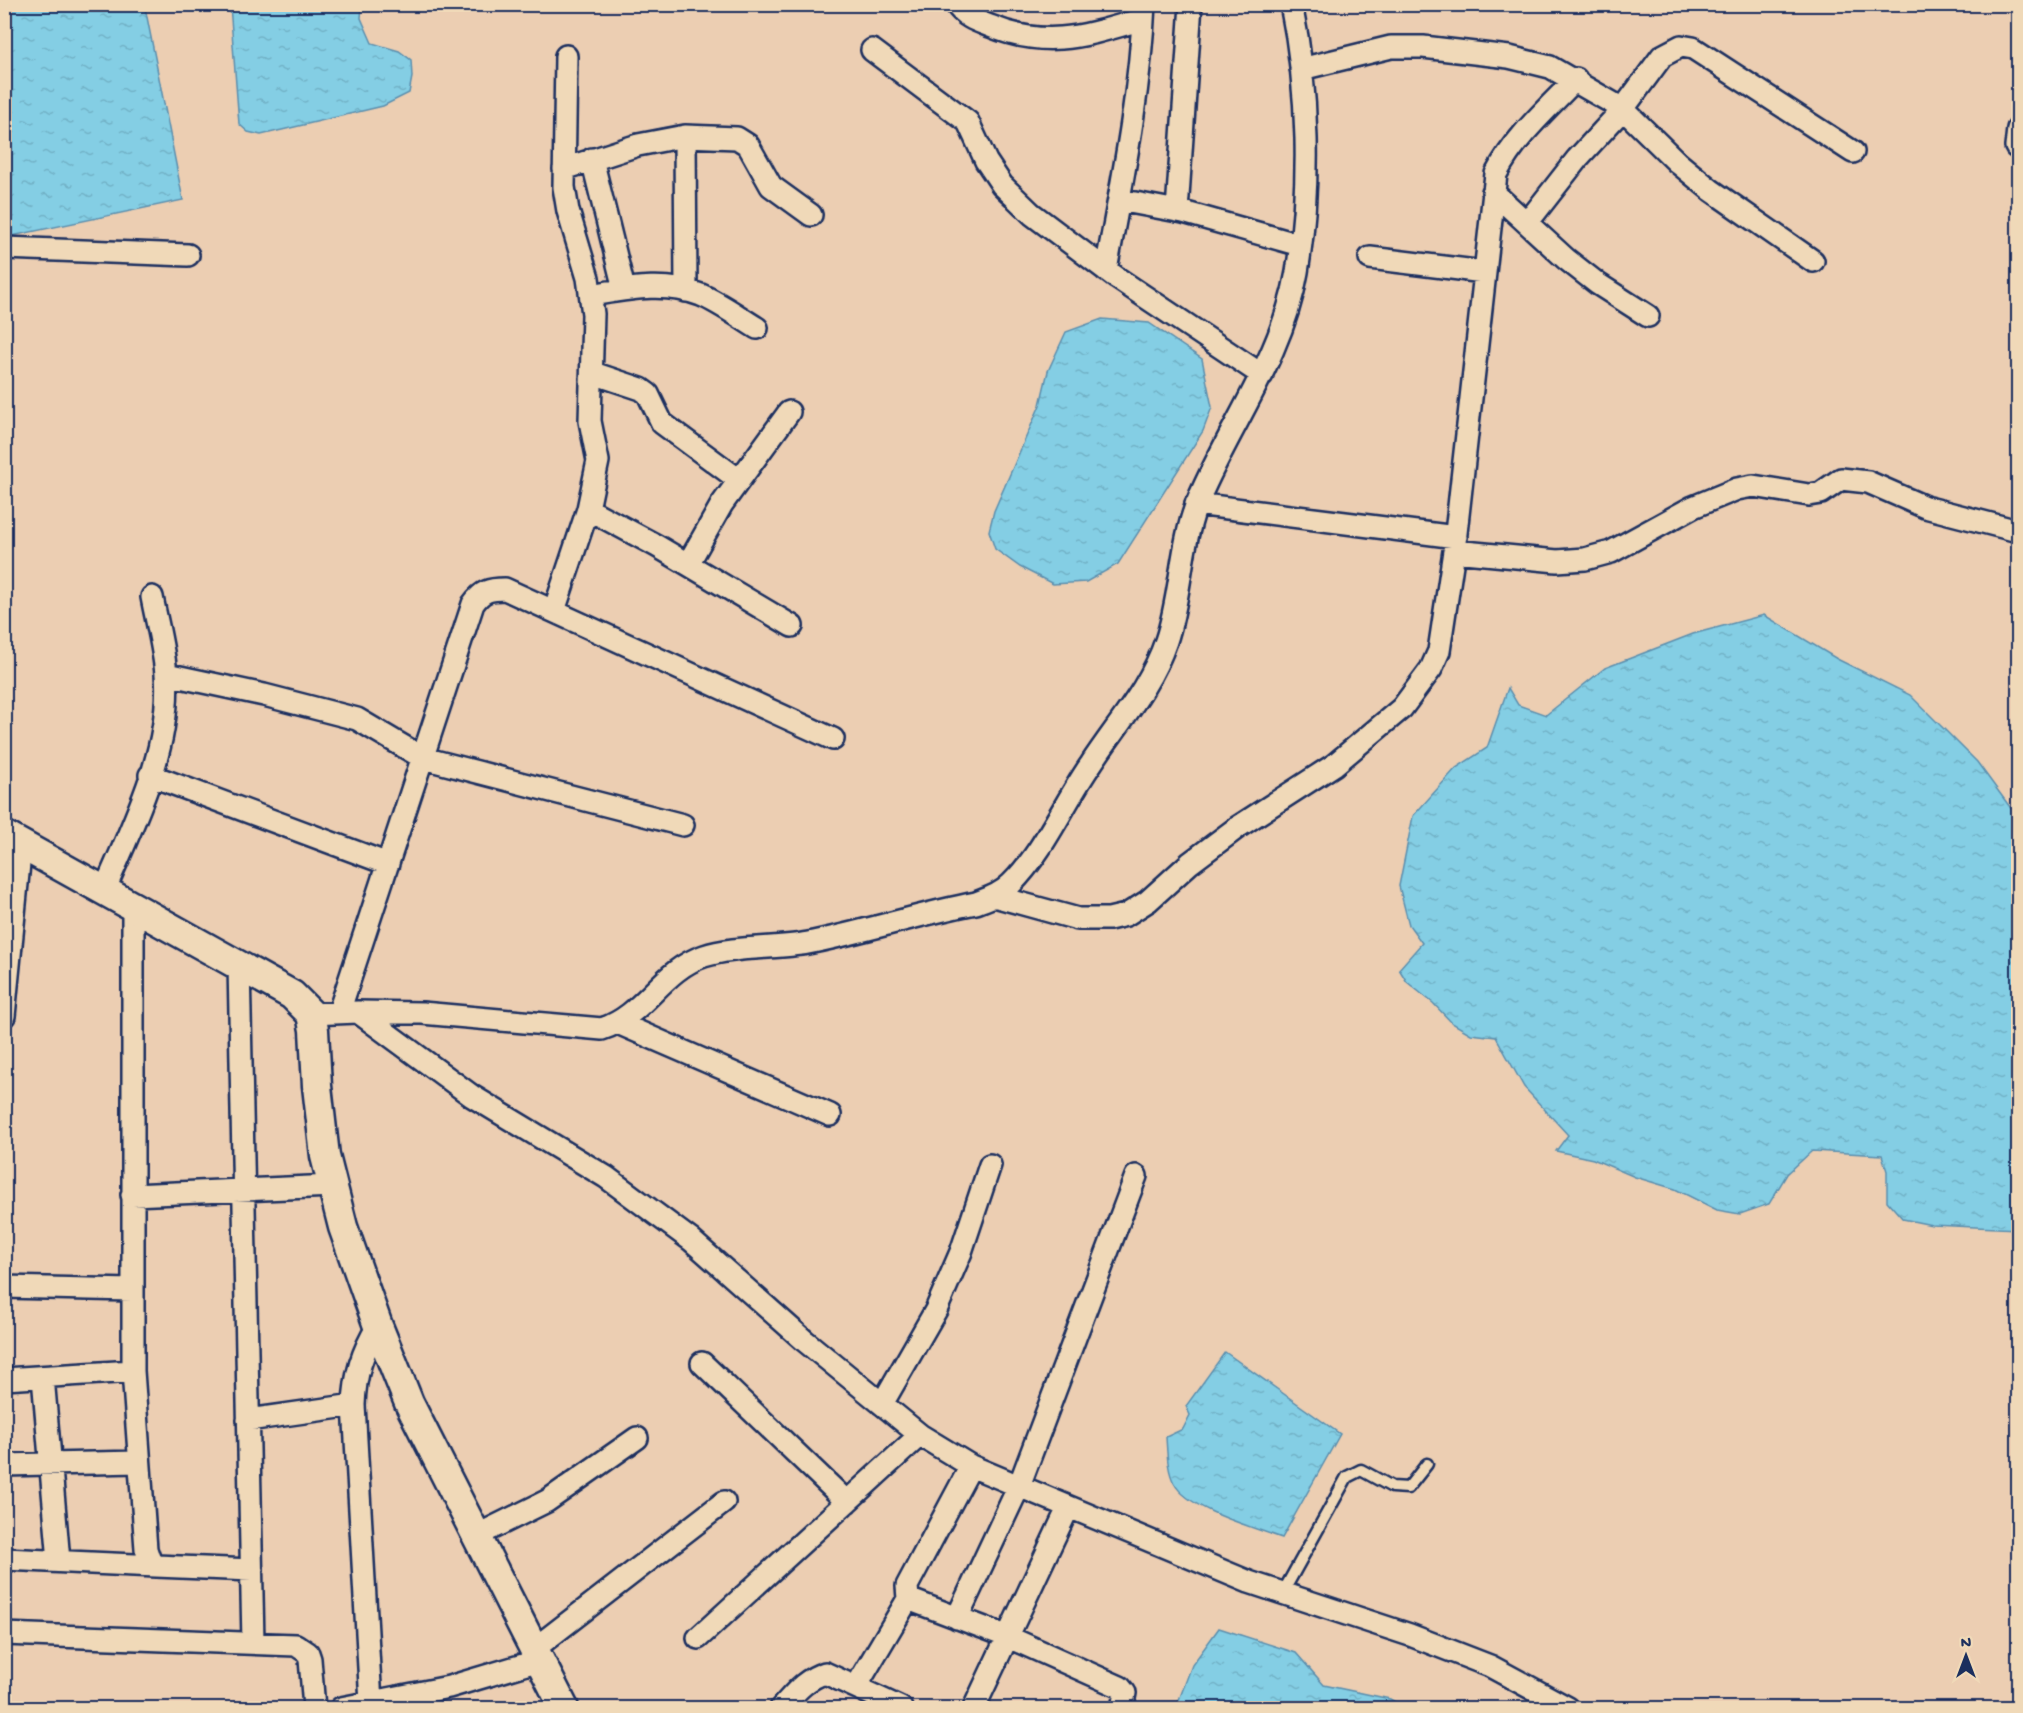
<svg xmlns="http://www.w3.org/2000/svg" width="2023" height="1713" viewBox="0 0 2023 1713" font-family="'Gochi Hand',sans-serif">
<style>
.water{fill:url(#water-ripples);stroke:#5a8eae;stroke-width:1.5}
.lines{fill:none;stroke-linecap:round;stroke-linejoin:round}
.lane-casing{stroke:#1b2f5e;stroke-width:15}
.street-casing{stroke:#1b2f5e;stroke-width:26}
.secondary-casing{stroke:#1b2f5e;stroke-width:33}
.lane{stroke:#f0d9b8;stroke-width:10}
.street{stroke:#f0d9b8;stroke-width:21}
.secondary{stroke:#f0d9b8;stroke-width:28}
</style>
<defs>
<pattern id="water-ripples" width="26" height="14" patternUnits="userSpaceOnUse" patternTransform="scale(1.5)"><rect width="26" height="14" fill="#84cee4"/><path d="M2 4q2-2 4 0t4 0M15 11q2-2 4 0t4 0" fill="none" stroke="#71b1c6"/></pattern>
</defs>
<rect width="100%" height="100%" fill="#ecceb2"/>
<filter id="ink" filterUnits="userSpaceOnUse"><feTurbulence type="fractalNoise" baseFrequency=".0167" numOctaves="2"/><feDisplacementMap in="SourceGraphic" scale="12" xChannelSelector="R" yChannelSelector="G"/><feConvolveMatrix kernelMatrix="1 2 1 2 8 2 1 2 1" color-interpolation-filters="sRGB"/></filter>
<g filter="url(#ink)">
<path class="water" d="M20 4 143 5 146 12 183 200 7 237 5 234V10Z
M230 5H362L361 18 372 43 399 51 411 60 412 77 409 93 383 106 261 135 248 132 239 124Z
M1102 319 1149 323 1202 359 1212 407 1203 431 1118 564 1086 582 1053 584 1020 567 995 549 989 531 994 511 1040 405 1048 371 1066 332Z
M1764 615 1837 659 1910 695 1977 762 2018 818V1229L1932 1225 1903 1219 1887 1201V1171L1882 1155 1812 1151 1787 1174 1769 1204 1740 1214 1717 1210 1675 1189 1635 1177 1593 1159 1556 1151 1568 1135 1524 1087 1496 1037 1471 1034 1452 1023 1433 1003 1407 982 1399 969 1422 943 1409 925 1399 886 1413 816 1456 768 1487 748 1508 688 1518 705 1546 715 1605 668 1693 634Z
M1225 1352 1340 1434 1282 1538C1253 1527 1188 1510 1174 1483 1167 1470 1167 1451 1166 1437L1183 1429 1190 1415 1186 1406Z
M1219 1628 1296 1653 1324 1685 1390 1699 1406 1708H1176L1192 1665Z"/>
<g class="lines">
<defs>
<path id="lane" d="M1282 1594 1347 1477 1361 1470 1392 1487 1408 1488 1427 1464"/>
<path id="street" d="M956 4C964 17 977 21 990 26 1048 50 1087 35 1143 19
M872 50 968 122 986 161 1002 185 1032 214 1117 278 1262 375
M1301 69 1391 47H1423L1509 57 1550 67 1623 109 1677 162 1711 190 1813 261
M685 136 686 291
M2016 147 2018 129
M592 159 624 289
M564 169 638 145 685 136 737 138 748 145 771 186 811 215
M1493 192 1566 259 1598 284 1648 316
M1119 200 1183 212 1300 245
M1177 211 1191 4
M1527 223 1577 159 1623 109 1662 56 1681 46 1693 48 1853 152
M4 248 188 255
M1370 258 1484 272
M1106 270C1122 182 1140 95 1144 4
M591 295C628 289 664 281 701 295 720 303 739 317 757 328
M593 373 641 389 648 394 662 423 739 480
M1196 504 1456 537
M588 509 657 546 792 626
M1454 551 1557 561 1585 559 1611 552 1693 507 1737 489 1753 486 1809 495 1821 493 1841 479 1868 482 1925 507 2018 531
M688 564 722 504 789 412
M554 611 588 509 598 461 590 421 593 314 588 278 568 211 564 187 566 56
M166 674 264 695 357 719 423 758 683 825
M150 775 388 864
M105 889C133 823 172 749 166 674 164 649 157 623 152 597
M994 896 1078 919H1109L1126 915 1148 901 1190 863 1238 827 1334 765 1402 708 1431 669 1439 651 1454 551 1496 174C1515 137 1547 109 1576 79
M133 905V1371L146 1549 150 1561 156 1566 252 1570
M239 965 253 1643
M339 1012 473 604C482 591 489 589 505 589L833 739
M358 1012 422 1013 602 1029C645 1015 661 970 704 956 734 946 775 949 808 943 864 932 919 914 976 903 989 898 1001 894 1011 884 1043 853 1065 801 1091 764 1118 723 1150 688 1166 641 1182 594 1180 541 1200 496 1232 422 1283 354 1297 272 1311 186 1309 91 1291 4
M311 1014 358 1012 472 1096 606 1177 691 1240 805 1341 920 1435 971 1466 1249 1582 1410 1635 1490 1666 1568 1708
M4 1016 21 843
M618 1023 830 1115
M132 1195 333 1186
M4 1287 132 1290
M702 1363 847 1502
M43 1377 59 1561
M4 1379 133 1371
M882 1404 936 1310 961 1252 990 1165
M248 1420 354 1405
M4 1465 138 1462
M971 1466 907 1586 908 1599 1006 1636 1120 1687 1125 1693 1122 1708
M476 1536 547 1501 637 1438
M4 1559 156 1566
M957 1618 1019 1486 1136 1176
M4 1634 296 1645 308 1653 310 1659 314 1708
M698 1638 920 1435
M534 1649 724 1502
M856 1687 908 1599
M371 1703 354 1405C355 1375 362 1352 378 1326
M341 1708 449 1687 540 1660
M781 1708C794 1694 805 1679 825 1673L901 1708
M974 1708 1068 1508"/>
<path id="secondary" d="M4 835 292 995 311 1014 314 1030 317 1086 325 1156 343 1227 378 1326 409 1403 564 1708"/>
</defs>
<use href="#lane" class="lane-casing"/>
<use href="#street" class="street-casing"/>
<use href="#secondary" class="secondary-casing"/>
<use href="#lane" class="lane"/>
<use href="#street" class="street"/>
<use href="#secondary" class="secondary"/>
</g>
</g>
<rect width="2023" height="1713" fill="none" stroke="#f0d9b8" stroke-width="24"/>
<rect x="12" y="12" width="1999" height="1689" fill="none" stroke="#1b2f5e" stroke-width="2" filter="url(#ink)"/>
<g transform="translate(1966 1656)" stroke="#f0d9b8" stroke-width="4.5" paint-order="stroke">
<path d="M0-4.5L10 22L0 15L-10 22Z" fill="#1b2f5e"/>
<text y="-9" font-size="16" font-weight="bold" text-anchor="middle" fill="#1b2f5e">N</text>
</g>
</svg>
